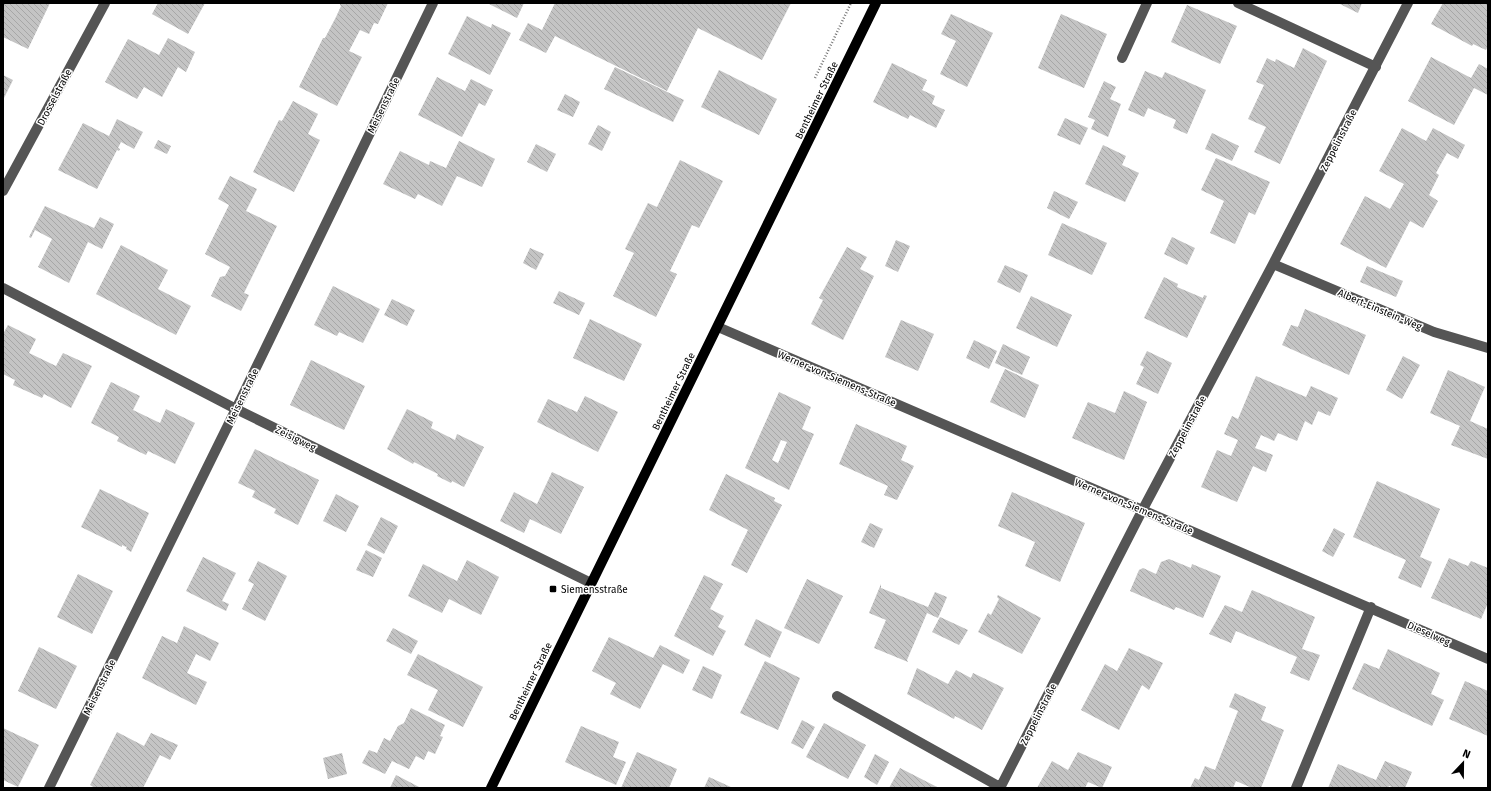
<svg xmlns="http://www.w3.org/2000/svg" width="1491" height="791" viewBox="0 0 1491 791" font-family="'Fira Sans',sans-serif">
<style>
.building{fill:url(#building-back-hatch);fill-rule:evenodd}
.lines{fill:none;stroke-linecap:round;stroke-linejoin:round}
.path{stroke:#777;stroke-width:2.5;stroke-dasharray:1 2;stroke-linecap:butt}
.minor{stroke:#555;stroke-width:10}
.major{stroke:#000;stroke-width:10}
.poi-dot{fill:#000;stroke:#fff;stroke-width:1.5}
.labels{text-anchor:middle;stroke-width:3;stroke-linejoin:round;paint-order:stroke}
.street-label{font-size:10px;fill:#000;stroke:#fff}
.poi-label{font-size:10px;fill:#000;stroke:#fff;text-anchor:start}
</style>
<defs>
<pattern id="building-back-hatch" width="6" height="6" patternUnits="userSpaceOnUse"><rect width="6" height="6" fill="#c4c4c4"/><path d="M-1 5l2 2M0 0l6 6M5-1l2 2" fill="none" stroke="#a7a7a7"/></pattern>
</defs>
<rect width="100%" height="100%" fill="#fff"/>
<path class="building" d="M3 3H50L28 49 3 37Z
M158 3H205L188 34 152 14Z
M340 3H388L378 24 374 23 369 34 360 30 349 51 362 57 337 106 299 87 323 38H325L336 17 341 6 340 5Z
M487 3H524L517 18Z
M555 3H791L762 60 698 28 667 91 555 36 546 53 519 40 528 23 542 30Z
M1338 3H1362L1358 13Z
M1443 3H1488L1487 19H1488V46L1486 50 1473 44 1472 46 1431 24Z
M1187 5 1237 26 1220 64 1171 42Z
M951 14 993 33 967 87 940 74 956 41 941 34Z
M1061 14 1107 34 1084 88 1038 68Z
M467 16 491 28 492 24 511 33 490 75 448 54Z
M168 38 195 52 186 72 178 67 162 97 144 87 137 99 105 82 128 39 159 55Z
M1303 48 1327 61 1280 164 1254 152 1266 127 1248 119 1264 85 1256 82 1267 58 1275 62 1276 59 1294 68Z
M1431 57 1471 78 1479 64 1488 69V95L1474 88 1454 125 1408 101Z
M892 63 927 80 922 90 935 96 932 104 945 110 936 128 910 115 908 119 873 102Z
M615 67 684 100 673 122 604 89Z
M719 70 777 99 759 135 701 107Z
M1145 71 1162 78 1165 72 1206 90 1187 134 1173 128 1176 120 1148 108 1144 117 1128 110Z
M3 75 13 80 3 100Z
M437 77 465 91 471 79 493 90 485 106 479 103 462 137 418 115Z
M1104 81 1116 87 1110 99 1121 104 1108 137 1091 129 1095 120 1088 117Z
M565 94 580 102 573 117 557 110Z
M293 101 318 114 308 134 320 140 294 192 253 172 279 120 282 121Z
M1065 118 1088 128 1080 145 1057 135Z
M117 119 143 132 134 149 121 142 118 148 120 149 119 151 117 150 97 189 58 170 83 123 109 136Z
M598 125 611 132 602 151 588 144Z
M1402 128 1426 141 1433 128 1465 145 1458 159 1447 153 1436 173 1439 175 1429 195 1438 201 1423 228 1410 221 1386 268 1340 244 1365 196 1390 209 1404 184 1379 171Z
M1212 133 1239 146 1232 161 1205 149Z
M158 140 171 146 167 154 154 148Z
M459 141 495 159 482 187 457 176 442 206 418 194 415 199 383 184 400 151 429 165 430 161 446 168Z
M536 144 556 154 547 172 527 162Z
M1103 145 1126 156 1122 165 1139 173 1125 202 1085 184Z
M1216 158 1270 182 1255 215 1249 212 1235 244 1210 233 1224 201 1201 190Z
M680 160 723 181 699 228 692 225 670 271 677 274 656 317 613 296 634 253 625 249 648 203 657 207Z
M230 176 257 189 246 211 277 226 244 293 249 295 241 311 211 296 220 277 225 276 230 267 205 254 229 205 218 199Z
M1054 191 1078 202 1069 219 1047 208Z
M45 206 94 228 100 217 114 224 102 249 88 242 69 283 38 267 52 239 35 230 31 238 29 237Z
M1062 223 1107 243 1092 275 1048 255Z
M1172 237 1195 248 1187 265 1164 254Z
M896 240 910 246 898 272 885 266Z
M121 245 168 270 158 289 191 306 176 335 96 294Z
M847 247 867 257 860 269 874 276 843 340 811 324 823 300 819 298Z
M530 248 544 254 536 270 523 263Z
M1005 265 1028 275 1020 293 997 282Z
M1367 266 1403 281 1396 297 1360 282Z
M1164 277 1178 284 1177 287 1203 298 1204 295 1207 296 1187 338 1144 318Z
M333 286 380 309 363 343 339 332 337 336 314 325Z
M559 291 585 303 579 315 553 303Z
M1031 296 1072 315 1057 347 1016 328Z
M392 299 415 310 407 326 384 315Z
M1305 309 1366 335 1349 375 1282 345 1291 325 1298 327Z
M590 319 642 344 624 381 573 358Z
M901 320 934 334 918 371 885 357Z
M8 325 36 339 29 353 56 366 63 353 92 366 71 408 44 394 42 398 13 385 15 380 3 374V334Z
M974 340 997 351 989 369 966 358Z
M1003 344 1030 357 1022 375 995 363Z
M1147 351 1172 363 1158 394 1136 384 1144 367 1140 365Z
M1403 356 1420 365 1402 399 1386 390Z
M311 360 365 386 344 430 290 405Z
M1005 369 1039 385 1025 418 990 402Z
M1448 370 1485 387 1470 421 1488 429V459L1451 445 1460 426 1430 413Z
M1256 376 1306 397 1311 386 1338 398 1330 416 1318 411 1312 425 1305 421 1297 441 1278 433 1274 441 1261 435 1255 448 1273 455 1266 472 1253 466 1237 502 1201 487 1217 450 1231 456 1238 440 1224 434 1232 416 1238 419Z
M111 382 140 396 133 410 160 423 166 409 195 423 175 464 148 451 146 455 131 448 117 441 119 437 91 423Z
M1124 391 1147 402 1124 460 1072 438 1088 402 1115 413Z
M779 392 811 407 802 429 814 434 789 490 745 468ZM781 440 787 442 778 463 772 460Z
M585 396 618 412 598 452 537 422 548 399 577 412Z
M407 409 433 422 431 428 455 440 457 434 484 447 464 487 452 481 451 483 437 476 438 474 414 462 413 464 387 449Z
M856 424 907 446 901 460 914 466 897 500 884 495 888 486 839 464Z
M255 449 319 480 298 525 274 513 276 509 252 497 255 491 238 483Z
M552 472 584 487 561 534 530 519 524 533 500 521 514 492 537 504Z
M726 474 775 498 774 501 782 505 747 573 731 565 748 530 709 510Z
M1377 481 1440 509 1420 557 1432 562 1421 588 1398 578 1406 560 1353 537Z
M100 489 149 513 131 552 126 549 127 546 126 547 122 545V547L81 527Z
M1012 492 1085 523 1060 582 1025 566 1035 542 998 526Z
M336 494 359 506 346 532 323 521Z
M381 517 398 526 384 554 367 545Z
M870 523 883 529 874 548 861 542Z
M1334 528 1345 534 1333 557 1322 551Z
M366 550 382 558 373 577 356 570Z
M203 557 236 573 222 601 229 604 226 611 186 591Z
M1449 558 1468 566 1471 561 1488 568V603L1481 619 1431 598Z
M1169 559 1191 568 1192 564 1221 576 1203 618 1176 607 1174 610 1130 591 1139 570 1143 568 1156 574 1161 562Z
M467 560 499 577 481 615 449 599 442 613 408 596 423 564 457 581Z
M258 561 287 576 265 621 242 609 254 584 248 581Z
M78 574 113 591 92 634 57 617Z
M704 575 723 584 710 609 724 616 718 627 726 631 713 656 674 636Z
M807 579 843 596 819 644 784 628Z
M881 584V588L928 607 935 592 947 597 938 618 927 613 907 660 908 662 874 648 886 620 869 613Z
M1252 590 1315 617 1302 649 1320 655 1309 681 1290 673 1297 657 1236 631 1231 643 1209 634 1225 605 1242 612Z
M998 595 1041 618 1022 654 978 632 988 613 991 615 999 599 997 597Z
M940 617 968 630 959 645 932 632Z
M756 619 782 632 770 658 744 645Z
M184 626 219 643 210 661 196 654 187 673 207 682 196 705 142 678 162 636 177 643Z
M393 628 418 641 411 654 386 641Z
M609 637 653 658 660 645 690 660 683 674 663 664 640 709 610 694 616 683 592 671Z
M39 647 77 666 56 709 18 691Z
M1129 648 1163 663 1149 690 1142 685 1119 730 1081 710 1105 664 1117 671Z
M1388 649 1440 673 1431 694 1444 700 1432 726 1352 689 1364 663 1379 669Z
M418 654 483 687 463 727 428 710 438 690 407 675Z
M765 661 800 678 778 730 740 713Z
M703 666 722 675 712 699 692 690Z
M917 668 948 684 956 670 971 678 973 673 1004 688 982 730 955 716 954 719 907 694Z
M1465 681 1488 691V736L1449 719Z
M1235 693 1266 707 1261 720 1284 730 1261 788H1252L1236 781 1233 788H1190L1195 778 1199 780 1205 766 1215 770 1238 711 1229 707Z
M411 708 445 725 440 736 443 737 435 754 428 751 424 760 416 756 409 769 392 761 385 774 362 763 369 750 377 753 384 738 390 741 398 726 404 723Z
M802 720 815 727 803 749 791 743Z
M824 723 866 745 848 779 806 757Z
M581 726 619 742 613 757 626 762 616 785 565 762Z
M3 728 39 745 18 787 3 780Z
M117 732 144 746 151 733 178 745 170 760 160 755 143 788H95L90 785Z
M637 752 677 769 669 788H621Z
M1078 752 1112 767 1102 788 1088 782 1085 788H1037L1052 761 1068 770Z
M342 753 347 774 328 779 323 758Z
M875 754 889 762 877 785 864 777Z
M1385 761 1412 772 1405 788H1394L1389 786 1388 788H1328L1338 764 1376 780Z
M900 768 939 788H889Z
M396 775 421 788H390Z
M709 777 733 788H704Z"/>
<g class="lines">
<path class="path" d="M815 78 851 3"/>
<path class="minor" d="M1238 3 1376 67
M1122 58 1147 3
M3 191 105 3
M1273 264 1434 332 1488 348
M3 288 236 409 591 583
M718 327 1488 659
M837 696 1000 787
M49 788 236 409 433 3
M1000 788 1143 509 1273 264 1408 3
M1296 788 1371 607"/>
<path class="major" d="M491 788 876 3"/>
</g>
<rect class="poi-dot" x="549" y="585" width="8" height="8" rx="2"/>
<g class="labels">
<g class="street-label">
<text transform="translate(54 97) rotate(-62)" y="4">Drosselstraße</text>
<text transform="translate(816 100) rotate(-64)" y="4">Bentheimer Straße</text>
<text transform="translate(383 105) rotate(-64)" y="4">Meisenstraße</text>
<text transform="translate(1338 140) rotate(-63)" y="4">Zeppelinstraße</text>
<text transform="translate(1380 309) rotate(23)" y="4">Albert-Einstein-Weg</text>
<text transform="translate(837 378) rotate(23)" y="4">Werner-von-Siemens-Straße</text>
<text transform="translate(673 391) rotate(-64)" y="4">Bentheimer Straße</text>
<text transform="translate(242 396) rotate(-64)" y="4">Meisenstraße</text>
<text transform="translate(1187 426) rotate(-62)" y="4">Zeppelinstraße</text>
<text transform="translate(296 438) rotate(26)" y="4">Zeisigweg</text>
<text transform="translate(1134 506) rotate(23)" y="4">Werner-von-Siemens-Straße</text>
<text transform="translate(1429 633) rotate(24)" y="4">Dieselweg</text>
<text transform="translate(530 681) rotate(-64)" y="4">Bentheimer Straße</text>
<text transform="translate(99 687) rotate(-64)" y="4">Meisenstraße</text>
<text transform="translate(1038 714) rotate(-63)" y="4">Zeppelinstraße</text>
</g>
<g class="poi-label">
<text x="561" y="593">Siemensstraße</text>
</g>
</g>
<rect width="1491" height="791" fill="none" stroke="#000000" stroke-width="8"/>
<g transform="translate(1463 763) rotate(22)" stroke="#ffffff" stroke-width="3" paint-order="stroke">
<path d="M0-3L7 15L0 10L-7 15Z" fill="#000000"/>
<text y="-6" font-size="11" font-weight="bold" text-anchor="middle" fill="#000000">N</text>
</g>
</svg>
